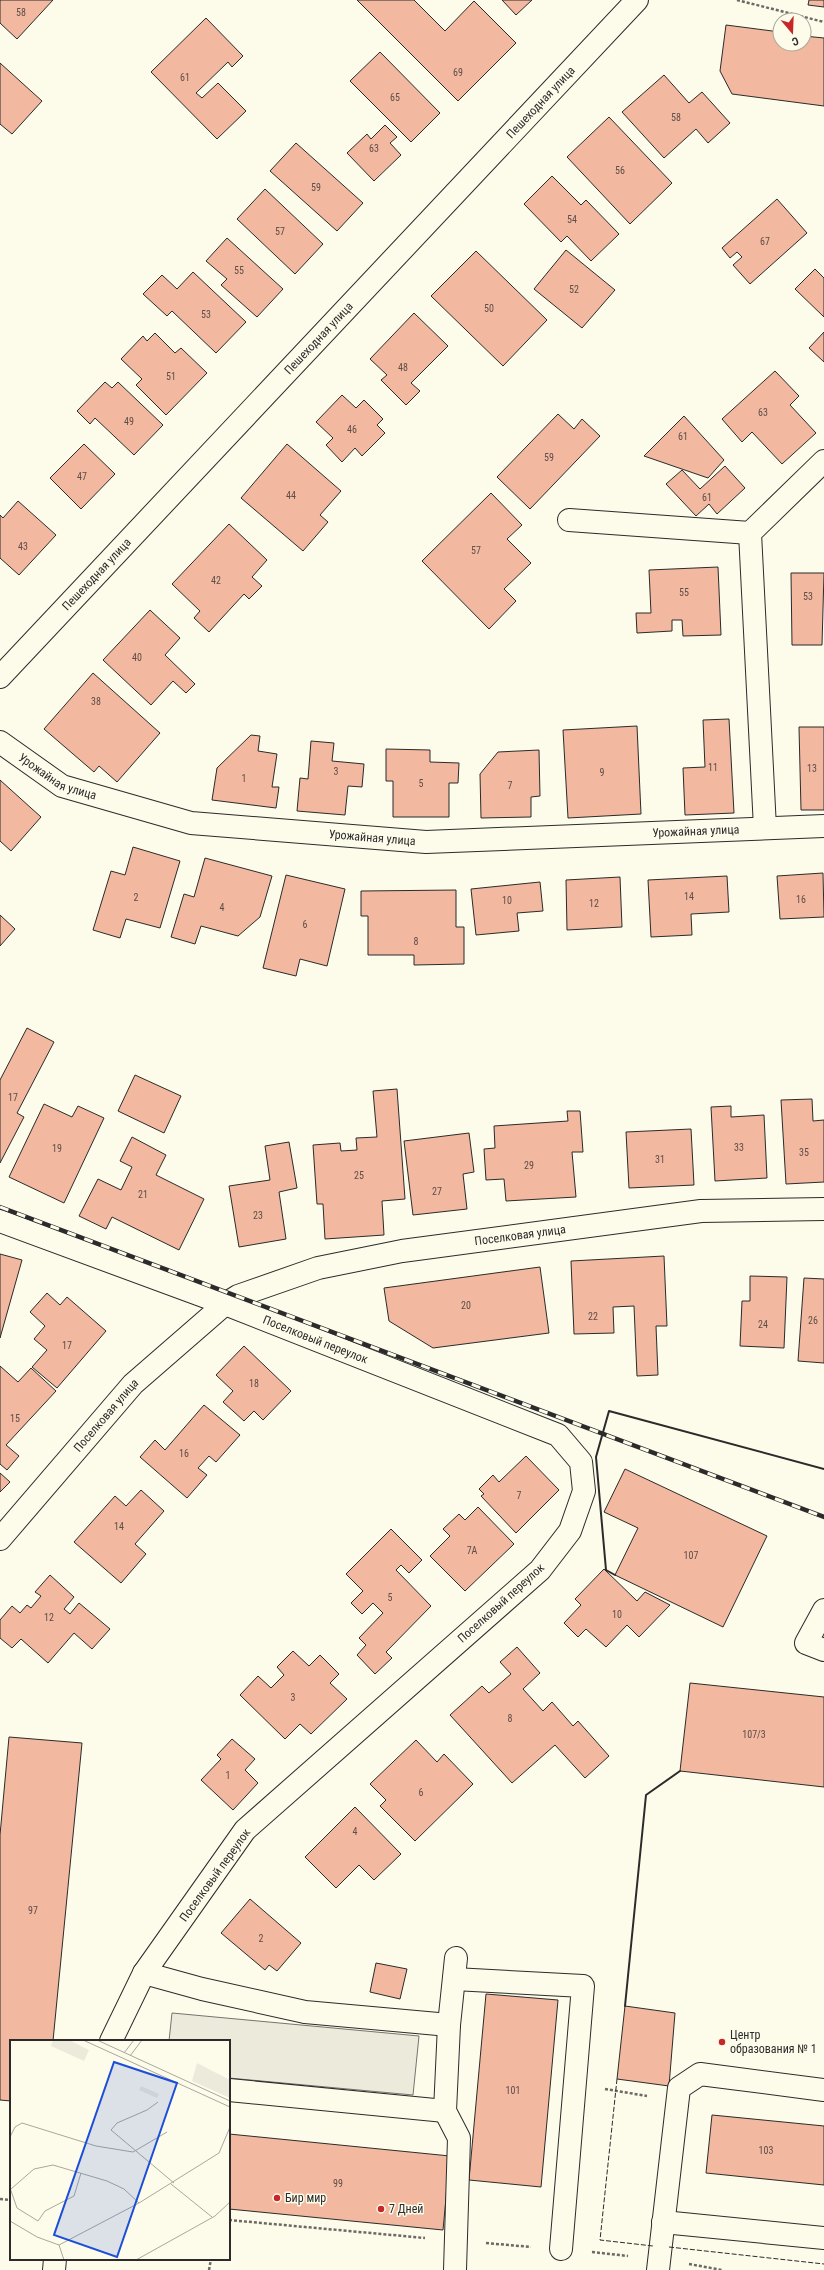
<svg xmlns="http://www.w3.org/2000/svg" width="824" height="2270" viewBox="0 0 824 2270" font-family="'Roboto Condensed',sans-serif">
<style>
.green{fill:#ecebdb;stroke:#74746e}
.building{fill:#f2b8a0;stroke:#2b2b2b}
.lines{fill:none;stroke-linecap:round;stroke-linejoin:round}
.minor-casing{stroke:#2b2b2b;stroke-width:24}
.path{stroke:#6a6964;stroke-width:2.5;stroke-dasharray:3 2;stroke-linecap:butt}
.minor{stroke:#fdfbea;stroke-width:22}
.rail-casing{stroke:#2b2b2b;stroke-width:4.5}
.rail{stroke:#fdfbea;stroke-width:3;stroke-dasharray:9;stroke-linecap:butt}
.fence{stroke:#2b2b2b;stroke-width:1;stroke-dasharray:5 2;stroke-linecap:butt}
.wall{stroke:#2b2b2b;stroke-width:2}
.poi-dot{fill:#c62828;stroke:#fdfbea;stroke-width:1.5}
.labels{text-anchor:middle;stroke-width:3;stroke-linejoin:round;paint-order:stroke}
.number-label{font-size:10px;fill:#5d4e48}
.street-label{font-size:12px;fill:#2b2b2b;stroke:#fdfbea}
.poi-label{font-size:12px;fill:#2b2b2b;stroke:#fdfbea;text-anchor:start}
.inset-road{fill:none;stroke:#a9a89e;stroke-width:1}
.view{fill:#1d4ed8;fill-opacity:0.15;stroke:#1d4ed8;stroke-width:2}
.inset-edge{fill:none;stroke:#2b2b2b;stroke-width:2}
</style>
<rect width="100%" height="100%" fill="#fdfbea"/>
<path class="green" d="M172 2013 419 2036 413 2095 229 2078V2041H169Z"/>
<path class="building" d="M0 0H53L17 39 0 23Z
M357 0H414L445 31 474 1 516 43 458 101Z
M502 0H532L516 15Z
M809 0H824V7L808 5Z
M206 18 243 56 232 67 228 62 196 93 202 98 218 83 246 111 217 139 151 72Z
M726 25 780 32V44H804V36L824 38V106L732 94 720 71Z
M380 52 440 113 411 142 350 81Z
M0 63 42 101 12 134 0 124Z
M664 75 689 103 702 92 730 123 708 143 696 129 664 158 622 112Z
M609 117 672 183 630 224 567 157Z
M385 125 397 137 390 143 401 155 374 181 347 153 367 134 371 139Z
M296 143 363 203 337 231 270 171Z
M552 176 581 205 586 200 619 234 591 261 567 236 561 242 524 204Z
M265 189 323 244 295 274 237 219Z
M777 199 807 233 750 284 733 265 742 257 737 252 730 258 722 248Z
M227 238 283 289 257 317 221 285 227 279 206 261Z
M566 250 615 290 582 328 534 289Z
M476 251 547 320 503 366 431 296Z
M815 269 824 278V317L795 289Z
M193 272 246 322 216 353 172 311 167 316 143 294 162 275 177 289Z
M414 313 448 346 411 383 420 391 406 405 381 380 387 375 370 359Z
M824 332V362L809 348Z
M155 333 175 353 181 348 207 373 166 415 136 385 142 379 121 359 143 336 147 341Z
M775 371 799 396 790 405 816 433 782 464 752 432 742 442 722 419Z
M105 382 112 388 118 382 163 425 134 455 95 418 90 424 77 411Z
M342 395 356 408 364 400 383 419 377 425 385 433 362 456 355 448 342 462 326 445 333 438 316 422Z
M558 414 574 429 582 419 600 436 530 509 497 477Z
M684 416 724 460 708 478 644 456Z
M84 444 115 474 81 509 50 478Z
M287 444 341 491 320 515 328 522 303 551 241 498Z
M725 466 745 488 717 514 709 504 696 516 666 484 682 470 700 489Z
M491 493 522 525 507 539 531 563 504 589 516 601 489 629 422 561Z
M18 501 56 535 19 575 0 558V515L3 518Z
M229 524 267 560 252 577 262 586 249 599 244 594 209 632 194 618 200 611 172 584Z
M718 567 721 635 683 636 682 620H672V631L637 633 636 613H651L649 570Z
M791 573H824L822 645H792Z
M150 610 180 638 165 655 195 684 186 693 173 681 151 705 103 660Z
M93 673 160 733 117 782 99 766 94 772 44 729Z
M729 719 734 813 685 815 683 768 705 767 703 720Z
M637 726 641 814 568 818 563 730Z
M799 727H824V810H801Z
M251 735 260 736 258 751 277 754 272 787H279L276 808 212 800 217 768Z
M311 741 334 743 332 761 364 764 362 787 348 786 345 815 297 811 300 778 308 779Z
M386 749 430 750V762L459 763 458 783H449V817H393V781H386Z
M539 750 540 796 531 797V817L481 818 480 774 498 752Z
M0 780 41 817 11 851 0 841Z
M133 847 180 861 160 928 126 919 120 938 93 930 111 871 125 875Z
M205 858 272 876 260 917 238 936 201 926 195 944 171 937 184 894 194 897Z
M823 873 824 917 780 919 777 876Z
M286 875 345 889 327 966 300 959 296 976 263 968Z
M727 876 729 912 691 914 692 935 651 937 648 880Z
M620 877 622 927 567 930 566 880Z
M540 882 543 911 517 913 519 931 476 935 471 889Z
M456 890V927H464V964L414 965V955H368V916H361V891Z
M0 915 15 929 0 946Z
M27 1028 54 1042 17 1113 24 1117 0 1163V1080Z
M135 1075 181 1096 164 1133 118 1111Z
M397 1089 405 1199 382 1201 384 1235 325 1239 323 1204H317L313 1145 340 1143 341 1151 357 1150 356 1138 377 1137 373 1091Z
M812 1099 813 1121 824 1120V1182L786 1184 781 1100Z
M44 1104 72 1117 78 1106 104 1118 64 1203 9 1177Z
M731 1106V1117L764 1115 767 1178 715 1181 711 1107Z
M567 1111H580L583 1152H572L576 1197 506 1201 504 1179 486 1180 484 1149 495 1148 494 1126 568 1121Z
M691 1129 694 1185 629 1188 626 1132Z
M469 1133 474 1172 463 1174 467 1209 413 1215 404 1141Z
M132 1137 166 1155 156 1175 204 1199 179 1250 112 1217 106 1229 79 1216 98 1179 121 1190 132 1167 120 1161Z
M289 1142 297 1188 279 1192 286 1239 239 1247 229 1186 270 1180 265 1146Z
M0 1254 22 1260 0 1338Z
M664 1256 667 1326H656L658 1375 637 1376 634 1306 613 1307 614 1333 574 1334 571 1261Z
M540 1267 549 1333 433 1348 389 1321 384 1288Z
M750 1276 787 1277 784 1348 740 1346 742 1301H750Z
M804 1278 824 1279V1363L798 1361Z
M47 1293 60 1305 67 1297 106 1331 57 1388 32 1367 47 1350 34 1339 45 1326 30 1312Z
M244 1346 291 1391 263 1420 254 1411 244 1421 223 1402 233 1391 216 1375Z
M0 1366 18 1382 31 1368 56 1391 6 1445 19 1456 7 1470 0 1464Z
M204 1405 240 1435 216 1462 209 1456 198 1468 207 1475 187 1498 140 1457 155 1440 165 1450Z
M526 1456 559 1490 516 1533 481 1496 484 1494 479 1489 493 1475 499 1482Z
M625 1469 767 1536 723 1627 615 1575 638 1528 604 1512Z
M0 1473 10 1482 0 1492Z
M141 1490 164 1511 135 1544 146 1554 121 1583 74 1542 115 1496 126 1506Z
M478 1507 514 1544 465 1591 430 1556 450 1536 443 1529 459 1514 465 1520Z
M391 1529 422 1560 409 1573 401 1565 396 1570 431 1606 386 1652 392 1658 375 1674 357 1655 366 1645 359 1638 383 1613 373 1603 362 1614 351 1603 363 1591 346 1574Z
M604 1569 637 1601 645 1592 670 1605 639 1637 627 1625 606 1647 586 1629 578 1637 564 1623 581 1605 575 1599Z
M50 1575 74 1597 64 1609 70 1614 79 1603 110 1629 92 1649 74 1633 48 1663 21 1639 12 1648 0 1638V1620L12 1606 20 1613 27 1605 31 1608 41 1596 35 1592Z
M517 1647 540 1673 523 1689 543 1711 552 1702 573 1726 578 1721 609 1756 585 1778 555 1745 512 1783 450 1715 482 1686 489 1693 511 1674 500 1662Z
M293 1651 309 1666 320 1655 339 1674 330 1683 347 1699 311 1734 300 1724 285 1739 240 1695 258 1676 271 1688 284 1675 277 1667Z
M690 1683 824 1697V1787L680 1771Z
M9 1737 82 1743 53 2041H11V2101L0 2100V1835Z
M232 1739 255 1759 245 1770 258 1783 233 1810 201 1780 221 1759 217 1755Z
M416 1740 437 1762 444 1754 473 1784 415 1841 380 1806 386 1800 370 1784Z
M355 1807 401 1854 374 1880 359 1865 336 1888 305 1857Z
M250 1899 301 1943 277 1971 269 1965 265 1970 221 1933Z
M376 1963 407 1969 400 1999 370 1992Z
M486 1994 558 2000 541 2187 469 2180Z
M625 2006 675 2013 669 2086 617 2079Z
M712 2115 824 2126V2185L706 2173Z
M229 2134 450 2156 443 2230 229 2209Z"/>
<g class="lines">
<defs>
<g id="minor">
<path d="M569 520 750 533"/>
<path id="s1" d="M0 677 637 0"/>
<path id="s2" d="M0 742 62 786 191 823 426 842 824 826"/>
<path d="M765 828 750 533 824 461"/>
<path id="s3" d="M0 1221 225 1304 558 1435 581 1462 584 1491 570 1531 540 1570 245 1830 144 1973 111 2041"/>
<path id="s4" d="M0 1539 133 1384 225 1304 238 1296 318 1268 402 1251 701 1211 824 1209"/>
<path d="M824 1610 806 1643 824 1650"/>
<path d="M144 1973 202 1989 305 2012 449 2025"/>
<path d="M454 1979 583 1986 561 2249"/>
<path d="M229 2090 445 2111"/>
<path d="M663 2222 824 2238"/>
<path d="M54 2270 55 2259"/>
<path d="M455 2270 459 2138 445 2111 449 2025 456 1958"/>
<path d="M658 2270 679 2088 700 2074 824 2090"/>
</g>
</defs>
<use href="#minor" class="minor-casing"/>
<path class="path" d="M737 0 824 22
M605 2089 647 2096
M0 2199 11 2200
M229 2220 425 2238
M486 2243 531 2247
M592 2252 628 2256
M689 2264 722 2270
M209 2270 211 2259"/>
<use href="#minor" class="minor"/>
<defs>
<path id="rail" d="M0 1207 824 1517"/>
</defs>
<use href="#rail" class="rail-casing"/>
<use href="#rail" class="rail"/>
<path class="fence" d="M617 2079 600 2240 653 2246
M669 2247 824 2264"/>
<path class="wall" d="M615 1575 606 1570 596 1457 609 1411 824 1469
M625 2006 646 1795 680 1771"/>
</g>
<g class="poi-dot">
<circle cx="722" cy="2042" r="4"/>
<circle cx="277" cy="2198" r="4"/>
<circle cx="381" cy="2209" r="4"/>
</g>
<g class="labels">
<g class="number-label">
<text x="21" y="16">58</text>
<text x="458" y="76">69</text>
<text x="185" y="81">61</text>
<text x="395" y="101">65</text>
<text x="676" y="121">58</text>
<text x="374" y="152">63</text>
<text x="620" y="174">56</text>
<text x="316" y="191">59</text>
<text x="572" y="223">54</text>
<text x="280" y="235">57</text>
<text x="765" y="245">67</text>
<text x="239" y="274">55</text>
<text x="574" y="293">52</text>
<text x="489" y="312">50</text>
<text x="206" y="318">53</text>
<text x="403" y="371">48</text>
<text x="171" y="380">51</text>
<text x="763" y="416">63</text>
<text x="129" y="425">49</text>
<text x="352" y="433">46</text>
<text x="683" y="440">61</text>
<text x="549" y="461">59</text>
<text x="82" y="480">47</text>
<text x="291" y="499">44</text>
<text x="707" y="501">61</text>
<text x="23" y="550">43</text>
<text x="476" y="554">57</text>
<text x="216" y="584">42</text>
<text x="684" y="596">55</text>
<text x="808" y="600">53</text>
<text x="137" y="661">40</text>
<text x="96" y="705">38</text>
<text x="713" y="771">11</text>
<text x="812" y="772">13</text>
<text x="336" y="775">3</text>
<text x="602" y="776">9</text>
<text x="244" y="782">1</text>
<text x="421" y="787">5</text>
<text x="510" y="789">7</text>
<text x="689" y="900">14</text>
<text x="136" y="901">2</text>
<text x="801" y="903">16</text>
<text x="507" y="904">10</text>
<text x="594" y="907">12</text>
<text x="222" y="911">4</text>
<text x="305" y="928">6</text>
<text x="416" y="945">8</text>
<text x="13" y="1101">17</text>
<text x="739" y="1151">33</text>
<text x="57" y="1152">19</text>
<text x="804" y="1156">35</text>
<text x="660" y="1163">31</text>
<text x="529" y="1169">29</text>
<text x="359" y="1179">25</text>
<text x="437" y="1195">27</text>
<text x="143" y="1198">21</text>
<text x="258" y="1219">23</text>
<text x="466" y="1309">20</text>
<text x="593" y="1320">22</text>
<text x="813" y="1324">26</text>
<text x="763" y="1328">24</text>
<text x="67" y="1349">17</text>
<text x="254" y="1387">18</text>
<text x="15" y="1422">15</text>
<text x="184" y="1457">16</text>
<text x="519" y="1499">7</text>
<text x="119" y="1530">14</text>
<text x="472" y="1554">7А</text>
<text x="691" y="1559">107</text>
<text x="390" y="1601">5</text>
<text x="617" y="1618">10</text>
<text x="49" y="1621">12</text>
<text x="293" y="1701">3</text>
<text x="510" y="1722">8</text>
<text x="754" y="1738">107/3</text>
<text x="228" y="1779">1</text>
<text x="421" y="1796">6</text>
<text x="355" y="1835">4</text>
<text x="33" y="1914">97</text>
<text x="261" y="1942">2</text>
<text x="513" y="2094">101</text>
<text x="766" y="2154">103</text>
<text x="338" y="2187">99</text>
</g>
<g class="street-label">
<text dy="4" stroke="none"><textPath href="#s1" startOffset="789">Пешеходная улица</textPath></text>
<text dy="4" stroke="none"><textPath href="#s1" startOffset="465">Пешеходная улица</textPath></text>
<text dy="4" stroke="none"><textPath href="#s1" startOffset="141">Пешеходная улица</textPath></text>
<text dy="4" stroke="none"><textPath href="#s2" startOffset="68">Урожайная улица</textPath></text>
<text dy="4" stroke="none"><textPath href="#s2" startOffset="716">Урожайная улица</textPath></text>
<text dy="4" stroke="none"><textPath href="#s2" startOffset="392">Урожайная улица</textPath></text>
<text dy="4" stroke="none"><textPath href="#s4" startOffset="631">Поселковая улица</textPath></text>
<text dy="4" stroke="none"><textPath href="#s3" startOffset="337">Поселковый переулок</textPath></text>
<text dy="4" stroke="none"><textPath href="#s4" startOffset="163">Поселковая улица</textPath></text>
<text transform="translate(501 1603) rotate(-42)" y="4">Поселковый переулок</text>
<text transform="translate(215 1875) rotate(-54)" y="4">Поселковый переулок</text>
</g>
<g class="poi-label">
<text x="730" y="2039">Центр<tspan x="730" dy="14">образования № 1</tspan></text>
<text x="285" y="2202">Бир мир</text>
<text x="389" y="2213">7 Дней</text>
</g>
</g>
<g transform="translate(10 2040)">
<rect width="220" height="220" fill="#fdfbea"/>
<path d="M43 0H59L79 10 74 21 41 6ZM187 23 220 40V58L182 41ZM131 46 149 54 147 58 129 50Z" fill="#ecebdb"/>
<path class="inset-road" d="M73 0 220 67M87 0 220 61M114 13 124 0M120 16 132 0M148 62 137 70 107 83 101 90 164 143M0 97 5 87 12 83 86 106 123 112 157 92M161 144 202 177M0 148 7 168 28 181 35 171 64 156 71 133M1 149 24 129 43 125 97 141 114 149 129 163M0 181 27 197 49 205M49 205 129 163 209 113 220 87M49 205 54 220M126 220 205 176 220 162"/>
<path class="view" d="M104 22 167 43 107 217 44 195Z"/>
<rect width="220" height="220" class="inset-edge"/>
</g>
<g transform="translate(792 32) rotate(161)"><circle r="19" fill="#fdfbea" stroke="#a9a89e"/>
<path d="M0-3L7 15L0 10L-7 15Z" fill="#c62828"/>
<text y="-6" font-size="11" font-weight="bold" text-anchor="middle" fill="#2b2b2b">С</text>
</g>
</svg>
